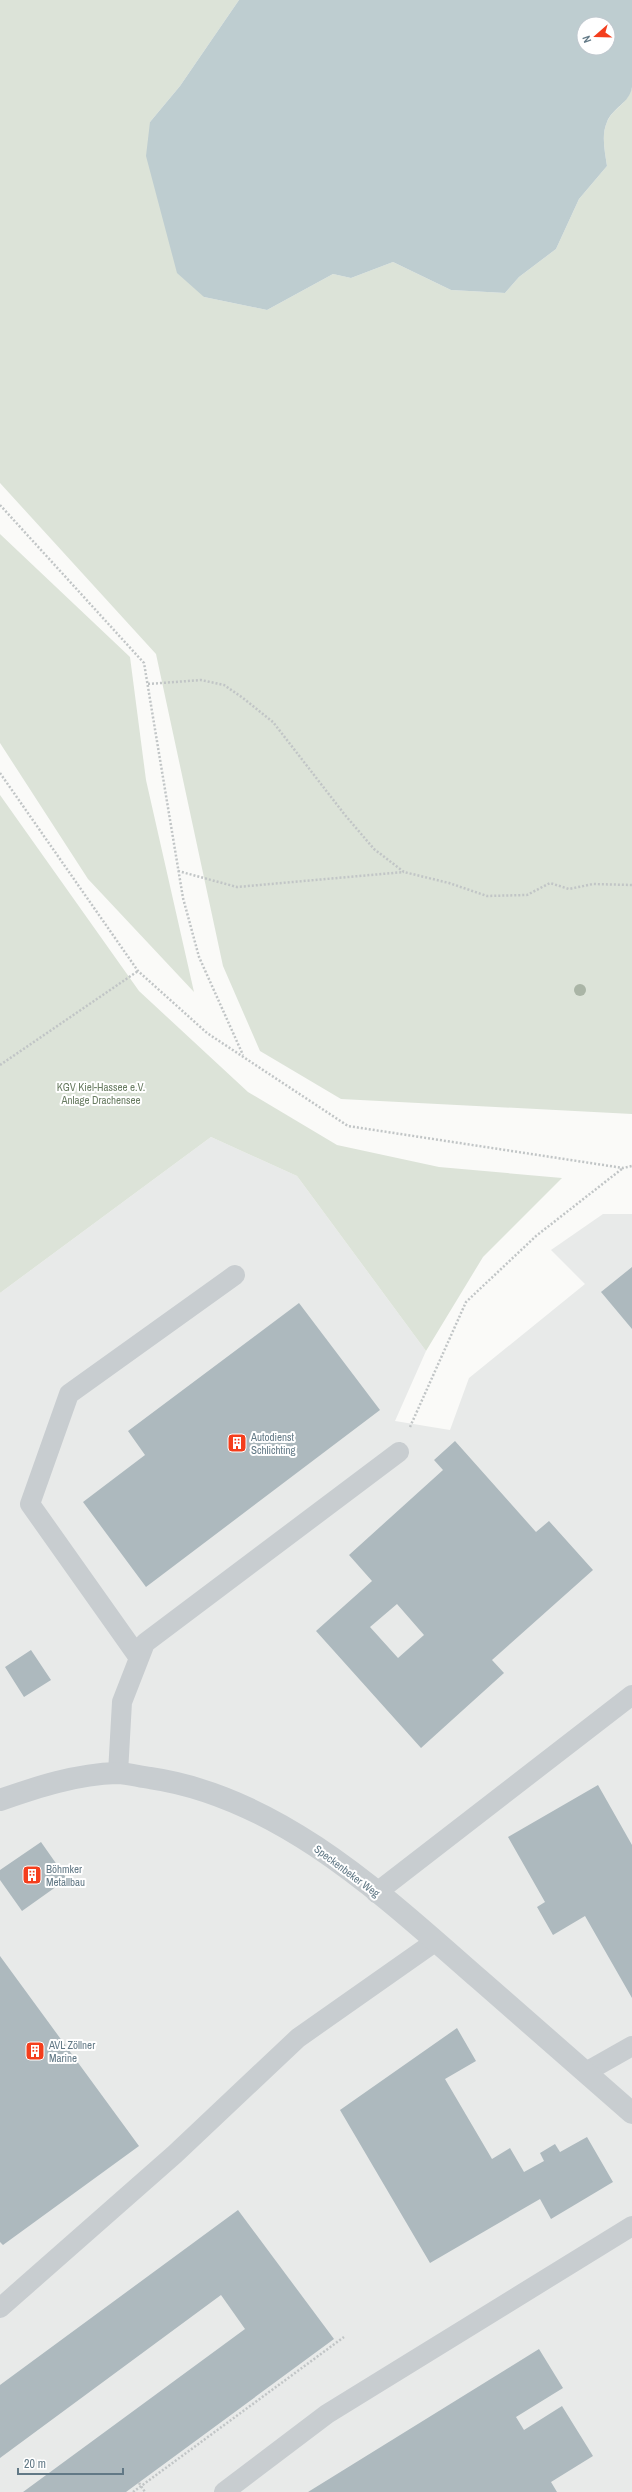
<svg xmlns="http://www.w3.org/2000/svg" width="632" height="2492" viewBox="0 0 632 2492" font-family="'Archivo Narrow',sans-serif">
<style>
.built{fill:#e8eae9}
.green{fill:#dce3d8}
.water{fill:#becdd0;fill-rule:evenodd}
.building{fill:#adb9be;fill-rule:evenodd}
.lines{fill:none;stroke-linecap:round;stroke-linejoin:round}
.path{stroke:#c1c5c6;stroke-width:2.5;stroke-dasharray:2 2;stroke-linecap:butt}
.service{stroke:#c8cdd0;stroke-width:20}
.minor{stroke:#c8cdd0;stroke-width:22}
.tree{fill:#aab5a6}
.labels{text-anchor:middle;stroke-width:4;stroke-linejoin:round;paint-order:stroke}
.park-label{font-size:11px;fill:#697c62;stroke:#fff}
.poi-label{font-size:11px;fill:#627986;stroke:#fff;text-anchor:start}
.street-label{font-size:11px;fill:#627986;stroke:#fff}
</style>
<rect width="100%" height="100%" fill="#fafaf8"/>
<path class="built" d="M211 1137 297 1176 426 1351 395 1421 450 1430 469 1378 585 1284 551 1250 603 1214H632V2492H0V1293Z"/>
<path class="green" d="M0 0H239L180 86 150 122 204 297 267 310 333 274 351 278 393 262 451 290 505 293 519 277 556 249 579 199 607 166C605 152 601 135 607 122 612 109 629 103 632 87V1114L341 1099 260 1051 223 966 156 654 0 483Z
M0 534 130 657 146 780 194 992 88 879 0 743Z
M0 795 139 991 248 1092 337 1145 439 1167 562 1178 483 1257 426 1351 297 1176 211 1137 0 1293Z"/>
<path class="water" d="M239 0H632V87C630 103 612 108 607 122 601 135 605 152 607 166L579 199 556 249 519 277 505 293 451 290 393 262 351 278 333 274 267 310 204 297 177 273 146 156 150 122 180 86ZM584 24H608V48H584Z"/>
<path class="building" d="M632 1267V1329L601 1292Z
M299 1303 380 1410 146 1587 83 1502 145 1455 128 1431Z
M455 1441 536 1532 549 1521 593 1570 492 1660 504 1673 421 1748 316 1631 372 1581 349 1555 443 1470 434 1460ZM397 1604 424 1635 398 1658 370 1627Z
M31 1650 51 1680 24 1697 5 1667Z
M598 1785 632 1845V1998L585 1916 553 1935 537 1907 545 1902 508 1837Z
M41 1842 67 1879 22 1911 0 1880V1870Z
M0 1956 139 2146 3 2245 0 2242Z
M457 2028 476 2061 445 2079 492 2159 510 2148 524 2172 544 2161 540 2153 555 2144 560 2152 587 2137 613 2182 551 2219 540 2199 430 2263 340 2110Z
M238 2210 334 2339 126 2492H23L245 2329 221 2295 0 2458V2385Z
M539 2349 563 2388 516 2417 524 2430 562 2406 593 2456 551 2482 557 2492H308Z"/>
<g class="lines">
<path class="path" d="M0 505 144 663 183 898 199 957 243 1055
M148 684 201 680 224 685 243 698 273 722 345 815 374 849 404 872 449 883 487 896 527 895 550 883 569 889 593 884 632 885
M0 773 138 971 207 1033 348 1126 623 1168 632 1166
M178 871 237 887 404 872
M0 1065 138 971
M410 1427 466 1302 536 1236 623 1168
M139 2483 145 2492
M133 2492 344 2337"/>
<path class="service" d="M139 1658 30 1504 69 1394 235 1275
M118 1773 122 1702 145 1643 399 1452
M376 1893 632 1695
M586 2072 632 2046
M0 2308 175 2154 298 2038 436 1941
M224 2492 327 2414 632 2226"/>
<path class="minor" d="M0 1800C37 1787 77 1774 117 1773 128 1773 140 1777 150 1778 280 1797 384 1896 479 1979 530 2024 581 2068 632 2113"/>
</g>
<circle class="tree" cx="580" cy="990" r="6"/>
<defs>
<symbol id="building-square" viewBox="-11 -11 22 22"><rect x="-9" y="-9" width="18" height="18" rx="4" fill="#f43e1d" stroke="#fff"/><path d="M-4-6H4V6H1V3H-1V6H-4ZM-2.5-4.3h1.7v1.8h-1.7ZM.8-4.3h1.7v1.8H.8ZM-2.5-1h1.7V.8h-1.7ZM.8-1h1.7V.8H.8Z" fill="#fff"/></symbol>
</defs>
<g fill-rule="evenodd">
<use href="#building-square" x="226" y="1432" width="22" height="22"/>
<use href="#building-square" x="21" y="1864" width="22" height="22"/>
<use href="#building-square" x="24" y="2040" width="22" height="22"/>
</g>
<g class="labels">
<g class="park-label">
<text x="101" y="1091">KGV Kiel-Hassee e.V.<tspan x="101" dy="13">Anlage Drachensee</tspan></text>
</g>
<g class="poi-label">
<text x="251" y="1441">Autodienst<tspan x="251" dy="13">Schlichting</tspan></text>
<text x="46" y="1873">Böhmker<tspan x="46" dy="13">Metallbau</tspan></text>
<text x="49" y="2049">AVL Zöllner<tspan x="49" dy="13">Marine</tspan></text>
</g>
<g class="street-label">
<text transform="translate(347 1871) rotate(37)" y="4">Speckenbeker Weg</text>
</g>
</g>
<g transform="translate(596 36) rotate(250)"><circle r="19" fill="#ffffff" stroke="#c0c9cf"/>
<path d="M0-3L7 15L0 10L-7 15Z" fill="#f43e1d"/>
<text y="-6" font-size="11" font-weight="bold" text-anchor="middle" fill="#627986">N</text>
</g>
<path d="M18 2468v6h105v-6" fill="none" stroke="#627986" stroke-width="2"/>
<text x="24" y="2468" font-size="12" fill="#627986" stroke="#ffffff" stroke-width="3" paint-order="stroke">20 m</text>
</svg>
